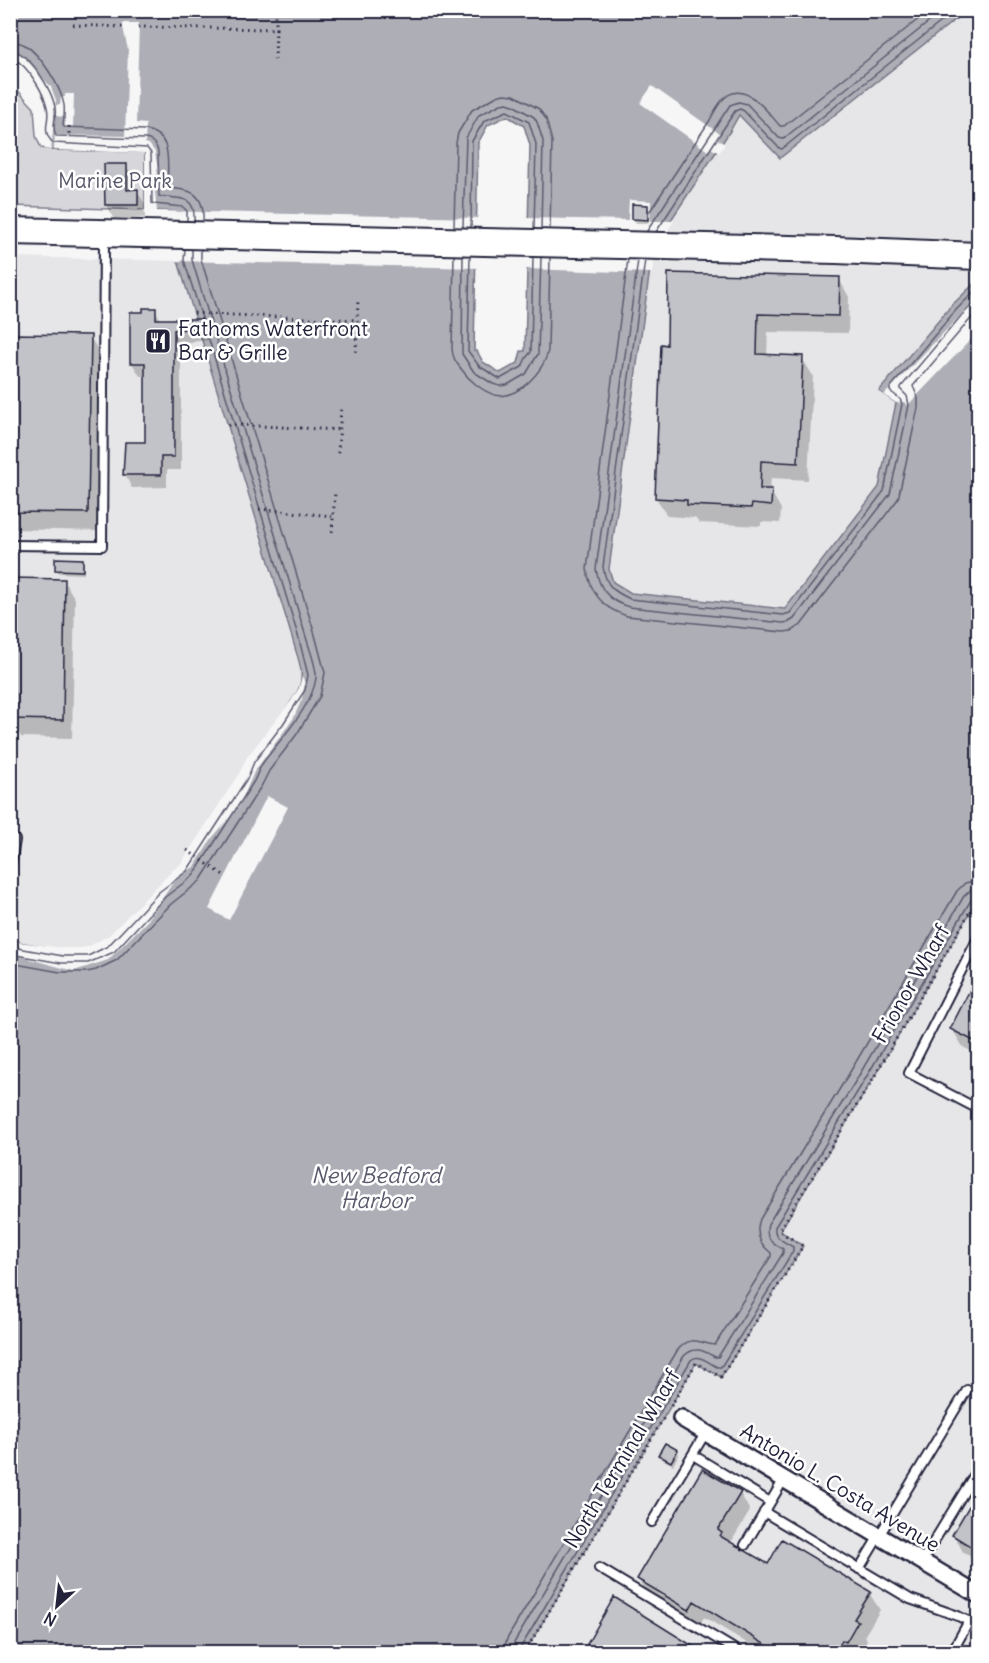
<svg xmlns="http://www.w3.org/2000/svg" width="989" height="1663" viewBox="0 0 989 1663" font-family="Delius,sans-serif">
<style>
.built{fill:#e6e6e9}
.green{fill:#d7d7db;stroke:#7c7c8b;stroke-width:1.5}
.water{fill:#aeaeb7;stroke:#767685;stroke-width:1.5;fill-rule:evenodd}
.pier{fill:#f6f6f7}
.shadow{fill:#0003}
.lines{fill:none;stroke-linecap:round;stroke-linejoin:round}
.shore{stroke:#5a5a6d;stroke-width:1.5}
.building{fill:#c2c2c9;stroke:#22223b;stroke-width:1.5}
.service-casing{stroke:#22223b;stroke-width:12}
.minor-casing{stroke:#22223b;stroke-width:20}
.trunk-casing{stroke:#22223b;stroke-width:30}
.path{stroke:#22223b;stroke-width:3;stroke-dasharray:1.5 4.5;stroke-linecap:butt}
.service{stroke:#fff;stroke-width:8}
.minor{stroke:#fff;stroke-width:15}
.trunk{stroke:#fff;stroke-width:26}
.labels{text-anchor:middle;stroke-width:5;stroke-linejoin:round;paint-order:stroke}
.park-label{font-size:21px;fill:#58586b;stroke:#fff}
.poi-label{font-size:21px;fill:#22223b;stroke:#fff;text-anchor:start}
.street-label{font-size:21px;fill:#22223b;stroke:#fff}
.water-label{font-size:22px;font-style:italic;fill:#5a5a6d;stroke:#fff}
</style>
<rect width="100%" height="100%" fill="#f6f6f7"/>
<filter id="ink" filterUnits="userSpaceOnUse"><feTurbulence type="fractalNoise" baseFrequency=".0167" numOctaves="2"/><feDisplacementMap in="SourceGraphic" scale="12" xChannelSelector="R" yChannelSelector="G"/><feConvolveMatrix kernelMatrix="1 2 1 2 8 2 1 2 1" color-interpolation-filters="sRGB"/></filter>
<g filter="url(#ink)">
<path class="built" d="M966 11H978V280L951 306 879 391 896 403 879 487 785 610 630 593 613 582 609 569 653 247 730 131 739 114 780 158Z
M11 257 178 261 302 676 296 694 182 868 105 941 88 950H63L11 942Z
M978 898V1652H525L696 1363 722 1376 803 1247 779 1231 870 1084Z"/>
<path class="green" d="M10 82 34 108 36 136 41 148 54 150 145 152V210L11 206Z"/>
<path class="water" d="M11 11H966L780 158 739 115 730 131 653 247 609 569 613 582 631 593 785 609 879 487 896 403 879 391 951 306 978 280V898L870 1084 780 1231 803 1246 721 1377 696 1363 525 1652H11L10 933 19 942 63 950H88L105 941 182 867 296 694C307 675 298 661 293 641L178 261 181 212 145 210V152L54 150H51L45 144 42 110 37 96 11 62ZM507 116 524 126 530 145 525 351H521L518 363 500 373 483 362 477 351H474L478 143 488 125Z"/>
<path class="pier" d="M122 23H139L136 123 146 124 145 143 149 144 155 152 158 170 154 182 157 211 480 218 479 268 175 261 178 215 145 213 142 210H145V153L54 150 55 135 125 136 128 50Z
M11 45 24 57 51 87 56 100 51 150 45 149 43 146 37 135 39 110 34 97 19 75 10 66Z
M652 86 720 134 717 139 725 144 719 153 711 148 708 151 640 103Z
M65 94H74L73 128H65V117L56 116V105H60L61 97H65Z
M629 200 651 201 650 221H674L656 248 652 273 524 269 525 218 628 220Z
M978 297V332L908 405 904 402 896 403 884 395Z
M302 676 305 683 302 699 293 719 254 772 239 807 212 838 195 866 180 876 172 884 148 920 108 960 74 971 11 954V933L19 942 63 948H82L90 946 109 935 174 869 180 865 240 772 247 757 291 701 299 688Z
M267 796 288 807 229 920 209 909Z"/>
<path class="shadow" d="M126 165 134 179V191H137L145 204V218H114L106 205Z
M647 206 650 210 649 223H635L633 219Z
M839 279 849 297 848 333 768 332 767 356 802 358 813 376 808 480 771 478 770 490 781 509 780 523 761 522V526L699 523 695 518 667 516 656 498 668 347Z
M155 310 161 320H201L209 333V340L181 343V470H167V487L132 488 125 475 146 444 147 376H140L132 363 145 314Z
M10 335 90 337 101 355 98 531 10 529Z
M82 560 84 564V574L59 573 56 570Z
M64 581 75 599 72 738 21 737 11 718Z
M978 977V1055L963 1047 952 1029Z
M677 1451 679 1455 673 1465 662 1459 660 1455Z
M740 1493 750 1511 730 1544 768 1566 869 1593 880 1610 865 1635 867 1640 860 1652H762L704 1617 699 1626 648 1596 638 1579Z
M978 1494V1561L963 1552 954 1535Z"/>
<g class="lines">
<path class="shore" d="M10 41C16 42 20 42 25 45 41 55 61 87 64 105 65 112 64 118 63 125L64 127 145 130C175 135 166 165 168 187 173 189 177 189 183 190 200 192 204 206 203 221
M10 50C29 51 53 91 55 108 57 117 51 127 56 136L145 139C152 140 157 145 158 152L159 196 162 197C181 198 196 196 194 221
M10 58C25 60 44 93 47 107 51 121 40 130 53 143L147 148 151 153 152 203 154 204 183 207 187 211V221
M650 211 710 120C713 114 716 108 720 103 741 74 767 111 780 126H784L930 10
M454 227 456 143 458 133 472 110 497 96 504 94 514 95 539 109 546 119 552 142 550 229
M463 227 466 138 479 115 501 104 507 103 513 105 534 117 537 122 543 141 541 229
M471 227 472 141 484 121 507 111 529 122 536 144 534 229
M647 231 730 105 739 102 747 104 779 138 783 139 944 10
M656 232 735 111 740 109 744 111 779 148 782 149 956 10
M185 249 184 260 202 318
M454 255 452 349C453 359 456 362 462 370 469 380 482 391 495 395 517 400 545 371 548 350L550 258
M463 256 462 354 474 372 493 384 500 386 507 385 526 374 538 354 541 257
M470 256 468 351 479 366 500 379 522 367 526 358 531 352 533 257
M628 259 587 569C590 593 604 609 627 616L783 632 792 631 801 625 898 499 918 408V398L913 386 968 322 978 311
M638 260 596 569C599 589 609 601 629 607L783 623 789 622 794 619 890 494 909 405 907 396 901 390V387L961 316 978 299
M645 260 603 567C606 586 613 591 630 599L783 615 790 613 884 491 902 404 900 399 890 391V388L956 310 978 288
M10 942 18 948 63 956H88L108 946 159 892 187 871 248 777 254 762 283 724 305 690 308 675 299 639 204 323
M10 952 16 955 61 963H88L114 952 165 897 193 876 254 781C257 775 259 769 262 764 279 740 312 708 316 678 317 667 309 648 306 637L192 260V249
M10 963 60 972H87L96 970 117 960 171 904 200 881 262 785 269 771 297 734 320 696 325 673 315 635 201 259V250
M503 1652 507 1639 677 1351C692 1333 699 1344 715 1345L771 1256V1253C759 1244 755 1233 760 1219L850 1072 957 891 965 883 978 880
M512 1652 514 1643 684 1356C695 1345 704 1351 715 1357H718L783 1253V1249C772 1243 764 1237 768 1224L858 1077 964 896 971 890 978 889
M520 1652 521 1647 691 1360C699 1353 709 1363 717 1367H721L793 1251V1247C785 1242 773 1238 775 1227L864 1081 971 900 974 897H978"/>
</g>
<path class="building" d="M104 164H127V190L138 189V205H105Z
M632 204 648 205V220L632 219Z
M668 273 840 277 839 316 758 314 757 354 803 356 798 463 761 461 760 489H772L771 506 752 504 751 508 687 505V500L655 498 661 344 667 345Z
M143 308H156V319H202V328L174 330V457H161V475H123L125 442H145V363H130V312H143Z
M10 334 91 335 88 513 10 512Z
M55 558 83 559V571L55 570Z
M12 578 65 579 63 720 10 719Z
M978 974V1043L950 1029Z
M665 1443 678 1450 671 1462 658 1455Z
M702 1469 741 1492 718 1530 722 1533 720 1536 768 1564 782 1539 871 1592 854 1619 858 1621 846 1642 842 1640 834 1653H779L694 1601 689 1610 637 1579Z
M978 1491V1551L952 1535Z
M614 1597 704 1653H582Z"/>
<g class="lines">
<defs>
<path id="service" d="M10 545 102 546 104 238
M10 871 15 840
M978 938 909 1073 978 1109
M693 1455 770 1502
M764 1512 910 1599 958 1616 978 1626
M652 1522 706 1432
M745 1545 784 1479
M922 1561 978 1469
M599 1568 739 1652
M859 1569 967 1390
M952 1652 969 1621"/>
<path id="minor" d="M681 1418 978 1595"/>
<path id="trunk" d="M10 231 836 250 978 256"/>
</defs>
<use href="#service" class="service-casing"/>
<use href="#minor" class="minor-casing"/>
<use href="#trunk" class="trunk-casing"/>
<path class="path" d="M73 25 123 27
M138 27 276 29V10
M275 60 276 29
M69 126V135
M194 313 207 314
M208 314 357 320
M356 352 358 300
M228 425H241
M240 425 340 430
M338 453 341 408
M259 509 333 516
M332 532 335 493
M187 850 225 876
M671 1406 696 1363 721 1377 803 1246 779 1231 870 1084 978 898
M525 1652 666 1414"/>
<use href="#service" class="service"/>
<use href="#minor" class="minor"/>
<use href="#trunk" class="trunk"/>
</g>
</g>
<defs>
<symbol id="restaurant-square" viewBox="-11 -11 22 22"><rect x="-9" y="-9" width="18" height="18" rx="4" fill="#22223b" stroke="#fff"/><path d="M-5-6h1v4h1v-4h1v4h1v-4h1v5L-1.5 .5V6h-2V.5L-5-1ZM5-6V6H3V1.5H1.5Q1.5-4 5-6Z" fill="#fff"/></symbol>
</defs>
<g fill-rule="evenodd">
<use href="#restaurant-square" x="143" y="326" width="30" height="30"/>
</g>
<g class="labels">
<g class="park-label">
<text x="115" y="188">Marine Park</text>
</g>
<g class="poi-label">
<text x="178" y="336">Fathoms Waterfront<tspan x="178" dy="24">Bar &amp; Grille</tspan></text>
</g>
<g class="street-label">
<text transform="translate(911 984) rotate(-60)" y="7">Frionor Wharf</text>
<text transform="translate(622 1459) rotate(-59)" y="7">North Terminal Wharf</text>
<text transform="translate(840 1488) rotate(31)" y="7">Antonio L. Costa Avenue</text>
</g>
<g class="water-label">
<text x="376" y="1183">New Bedford<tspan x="376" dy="25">Harbor</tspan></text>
</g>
</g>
<rect width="989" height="1663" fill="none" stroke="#fff" stroke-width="36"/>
<rect x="18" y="18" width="953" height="1627" fill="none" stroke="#22223b" stroke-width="2" filter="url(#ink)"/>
<g transform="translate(57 1606) rotate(207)" stroke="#ffffff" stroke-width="4.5" paint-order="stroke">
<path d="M0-4.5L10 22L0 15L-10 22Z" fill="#22223b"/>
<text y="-9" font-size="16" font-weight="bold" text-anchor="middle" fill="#22223b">N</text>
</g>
</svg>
